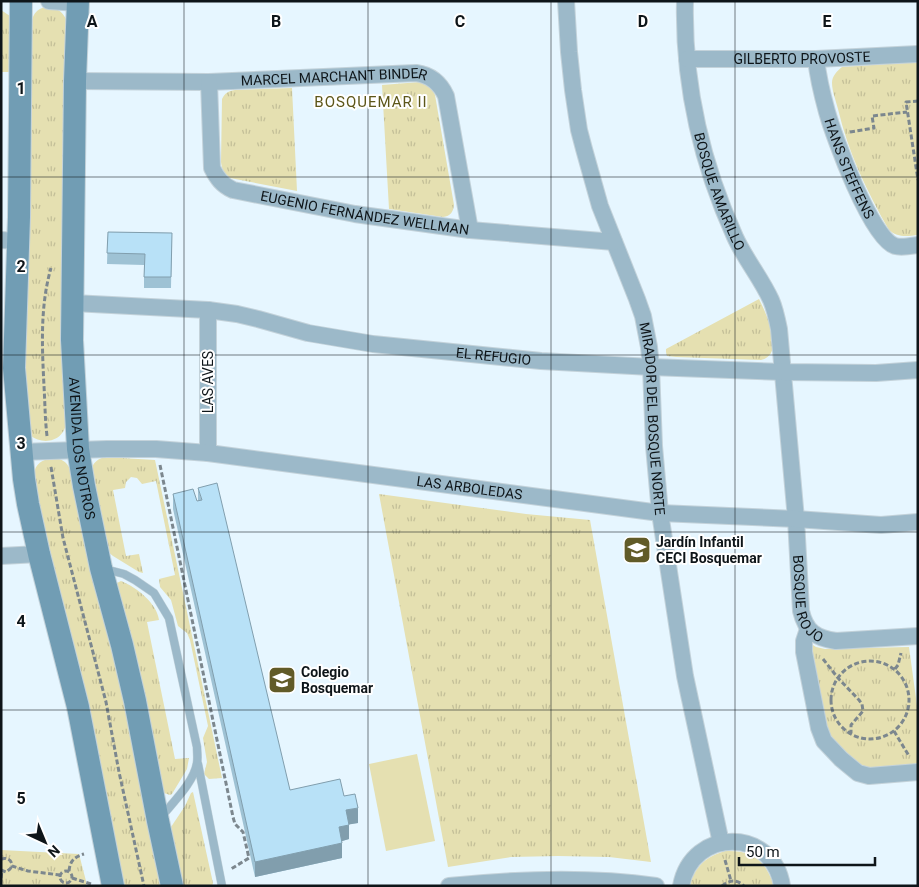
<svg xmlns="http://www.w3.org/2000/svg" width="919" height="887" viewBox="0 0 919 887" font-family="Roboto,sans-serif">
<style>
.grass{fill:url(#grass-tufts)}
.pitch{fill:#e5e0b1}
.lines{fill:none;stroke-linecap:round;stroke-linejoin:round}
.lane-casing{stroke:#c3d2da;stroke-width:9}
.street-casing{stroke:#c3d2da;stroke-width:18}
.secondary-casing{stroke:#c3d2da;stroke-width:24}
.path{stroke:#7c878e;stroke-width:3;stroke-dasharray:5 2.5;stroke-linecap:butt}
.lane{stroke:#9cb9c9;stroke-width:8}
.street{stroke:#9cb9c9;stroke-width:16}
.secondary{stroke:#719db4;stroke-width:22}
.wall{fill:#9ec2d4}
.shaded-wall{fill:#819ead}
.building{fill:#b8e1f7;stroke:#819ead}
.grid{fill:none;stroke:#0e1519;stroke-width:1;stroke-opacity:0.55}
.labels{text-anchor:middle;stroke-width:4;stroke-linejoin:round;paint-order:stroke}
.street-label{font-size:14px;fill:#0e1519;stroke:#fff}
.poi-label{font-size:14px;font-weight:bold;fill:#0e1519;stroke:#fff;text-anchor:start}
.neighbourhood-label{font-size:15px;letter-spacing:1px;fill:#5c5619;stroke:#fff}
.grid-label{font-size:16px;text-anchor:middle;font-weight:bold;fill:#0e1519;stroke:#fff;stroke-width:4;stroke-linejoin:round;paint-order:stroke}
</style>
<defs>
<pattern id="grass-tufts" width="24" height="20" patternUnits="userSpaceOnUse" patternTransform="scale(1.25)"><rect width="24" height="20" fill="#e5e0b1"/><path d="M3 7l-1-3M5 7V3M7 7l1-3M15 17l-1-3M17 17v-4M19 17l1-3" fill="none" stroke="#c3bf98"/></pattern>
</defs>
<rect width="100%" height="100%" fill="#e6f6ff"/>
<path class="grass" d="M44 7C56 7 62 10 67 21L62 315V371L66 421C66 440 44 447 30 435L24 380 32 20C34 13 37 10 44 7Z
M1 10 10 16V72H1Z
M918 62V235C907 236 898 238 889 230 867 192 848 152 838 109 836 101 832 91 832 83 832 76 837 71 842 67Z
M420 82C428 84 432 88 435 95L454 205C453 212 451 216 443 217L389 209 382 85Z
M292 88 297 191 230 178C224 173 222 170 221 162L222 99C225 93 228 91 235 90Z
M759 299C766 313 786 354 761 360L676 357 667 356 666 352V349Z
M104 457 155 460 222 778 209 779 204 774 207 762 203 738 208 726 190 640 187 633 178 626 171 600 160 587 159 579 175 575 156 481 142 484 137 478 131 477 126 482 125 488 113 490 126 556 139 554 143 573 139 572 113 556 107 551 91 471C93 463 96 460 104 457Z
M53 458C62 459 66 461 70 469L117 662 161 886H123L42 527 34 475C35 463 42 460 53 458Z
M379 494 526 514 590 520 651 862 609 857 558 856 511 857 448 867Z
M121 581C136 587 157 603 159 620L147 622 175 759 189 758 187 769 172 794 170 795 164 793 162 791 115 586 117 583Z
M810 643 816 647 825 649 909 647 918 713V766L870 769 863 767 844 752 828 735Z
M193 792 213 883 212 886H182L171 827 185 806 191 793Z
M1 850 79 854 86 881V886H1Z
M725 851C753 850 765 860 774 886H689C696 866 705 857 725 851Z"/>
<path class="pitch" d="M417 754 435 841 386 851 369 764Z"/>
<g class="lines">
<defs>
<path id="lane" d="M105 569 124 574 135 580 154 593 169 618 197 747C197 752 198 758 197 763 194 782 174 801 162 816
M198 764 222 886"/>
<g id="street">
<path d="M49 1 78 3"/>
<path id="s1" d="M566 1 569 52 573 90 579 130 584 149 600 206 637 299 643 316 649 347 651 367 654 446 660 513 685 676 721 843"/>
<path id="s2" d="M685 1C683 84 701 162 735 237 745 259 761 278 771 300 775 309 777 319 779 329L796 519 801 611C806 632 816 638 836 641L918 636"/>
<path id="s3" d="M687 59H816L918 54"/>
<path id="s4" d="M816 59C818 77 822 94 827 112 834 137 871 238 895 246 901 248 911 246 918 245"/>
<path id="s5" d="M75 81 209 82 416 73C431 75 440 83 446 96L470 230"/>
<path id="s6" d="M209 82 212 168C217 178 222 185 233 190L355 214 470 230 614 242"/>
<path d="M1 240 18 241"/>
<path id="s7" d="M73 303 208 310 237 314 258 319 308 333 373 344 541 361 651 367 783 372 876 373 918 370"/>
<path d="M208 310V453"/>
<path id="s8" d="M21 452 107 449H156L208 453 660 513 796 519 881 525 918 522"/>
<path d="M1 556 39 554"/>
<path d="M808 629 804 641V652L819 728 824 741 841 759 858 773 869 776 918 772"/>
<path d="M449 886C517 879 587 876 656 886"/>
<path d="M681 886C692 827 773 827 782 886"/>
</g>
<g id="secondary">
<path d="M21 1 19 217 14 368 24 479 28 504 39 554 78 707 113 886"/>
<path id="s9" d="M78 1 75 81 72 340 78 449 84 486 101 568 122 645 135 701 158 821 172 886"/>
</g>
</defs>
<use href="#lane" class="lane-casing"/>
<use href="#street" class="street-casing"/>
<use href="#secondary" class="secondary-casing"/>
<path class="path" d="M918 101 906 102 918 180
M850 132 874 128 872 116 907 112
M47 436C45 419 45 403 44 386 42 347 40 306 51 268
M160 465 233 817 235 824 243 832 249 858 231 869
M51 467 63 538 106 702 119 772 144 886
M823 659 838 678 859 700 862 704 863 711 851 725V733
M831 700a39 39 0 1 1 78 0a39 39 0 1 1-78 0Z
M895 669 898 665 901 653
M894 731 909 756
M1 859C7 857 12 860 12 866L28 871 60 875
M725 860 731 881
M1 870 6 872 10 869 12 866
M60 877a6 6 0 1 1 12 0a6 6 0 1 1-12 0Z
M69 871C70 861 74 857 84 854
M1 878 2 871
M72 878 91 884
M722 886C729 880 737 879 744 886"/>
<use href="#lane" class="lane"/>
<use href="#street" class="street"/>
<use href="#secondary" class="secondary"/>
</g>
<path class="wall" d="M108 232 172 233 171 288H144V265L107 264Z
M198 488 290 790 344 796 358 823 349 824V839L342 841V858L255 877 173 509V494L197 501H198Z"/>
<path class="shaded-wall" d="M358 808V823L346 825V810Z
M349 825V839L339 842V827Z
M342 843V858L255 877V862Z"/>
<path class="building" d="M108 232 172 233 171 277H144L145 254 107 253Z
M217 483 290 790 340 779 344 796 355 794 358 808 346 810 349 825 339 827 342 843 255 862 173 494 193 489 197 501 202 500 198 488Z"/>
<path class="grid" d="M184 1V886M368 1V886M551 1V886M735 1V886M1 177H918M1 355H918M1 532H918M1 710H918"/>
<defs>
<symbol id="school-square" viewBox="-11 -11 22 22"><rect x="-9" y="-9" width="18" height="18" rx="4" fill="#615b28" stroke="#fff"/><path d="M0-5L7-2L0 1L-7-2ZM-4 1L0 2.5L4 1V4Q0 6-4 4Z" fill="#fff"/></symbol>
</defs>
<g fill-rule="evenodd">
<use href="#school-square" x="621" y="534" width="32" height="32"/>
<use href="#school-square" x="266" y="664" width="32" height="32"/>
</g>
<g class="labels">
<g class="street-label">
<text dy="5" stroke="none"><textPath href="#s3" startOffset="115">GILBERTO PROVOSTE</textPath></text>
<text dy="5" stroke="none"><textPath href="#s5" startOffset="259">MARCEL MARCHANT BINDER</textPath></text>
<text dy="5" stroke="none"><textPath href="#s4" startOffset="115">HANS STEFFENS</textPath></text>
<text dy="5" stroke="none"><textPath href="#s2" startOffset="195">BOSQUE AMARILLO</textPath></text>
<text dy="5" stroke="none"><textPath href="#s6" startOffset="251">EUGENIO FERNÁNDEZ WELLMAN</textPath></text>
<text dy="5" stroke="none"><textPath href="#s7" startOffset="425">EL REFUGIO</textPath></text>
<text transform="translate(208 382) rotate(-90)" y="5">LAS AVES</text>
<text dy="5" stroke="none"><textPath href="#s1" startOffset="430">MIRADOR DEL BOSQUE NORTE</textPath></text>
<text dy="5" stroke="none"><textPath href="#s9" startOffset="448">AVENIDA LOS NOTROS</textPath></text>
<text dy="5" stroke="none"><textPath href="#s8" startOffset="451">LAS ARBOLEDAS</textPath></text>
<text dy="5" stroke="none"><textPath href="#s2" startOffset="619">BOSQUE ROJO</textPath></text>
</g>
<g class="poi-label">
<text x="656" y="547">Jardín Infantil<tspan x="656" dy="16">CECI Bosquemar</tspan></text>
<text x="301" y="677">Colegio<tspan x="301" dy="16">Bosquemar</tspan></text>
</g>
<g class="neighbourhood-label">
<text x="371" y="107">BOSQUEMAR II</text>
</g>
</g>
<g class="grid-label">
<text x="92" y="27">A</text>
<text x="276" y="27">B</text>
<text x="460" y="27">C</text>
<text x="643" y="27">D</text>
<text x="827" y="27">E</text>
<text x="21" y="94">1</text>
<text x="21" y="272">2</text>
<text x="21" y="449">3</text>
<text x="21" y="627">4</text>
<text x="21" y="804">5</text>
</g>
<rect width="919" height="887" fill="none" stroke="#0e1519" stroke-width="5"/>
<g transform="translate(45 842) rotate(136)" stroke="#ffffff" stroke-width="4" paint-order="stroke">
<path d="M0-4L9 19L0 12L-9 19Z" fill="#0e1519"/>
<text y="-8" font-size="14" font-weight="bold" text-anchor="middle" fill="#0e1519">N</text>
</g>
<path d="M739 857v8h136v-8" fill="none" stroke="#0e1519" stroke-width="2.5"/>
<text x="746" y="857" font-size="15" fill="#0e1519" stroke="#ffffff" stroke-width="4" paint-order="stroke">50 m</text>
</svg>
